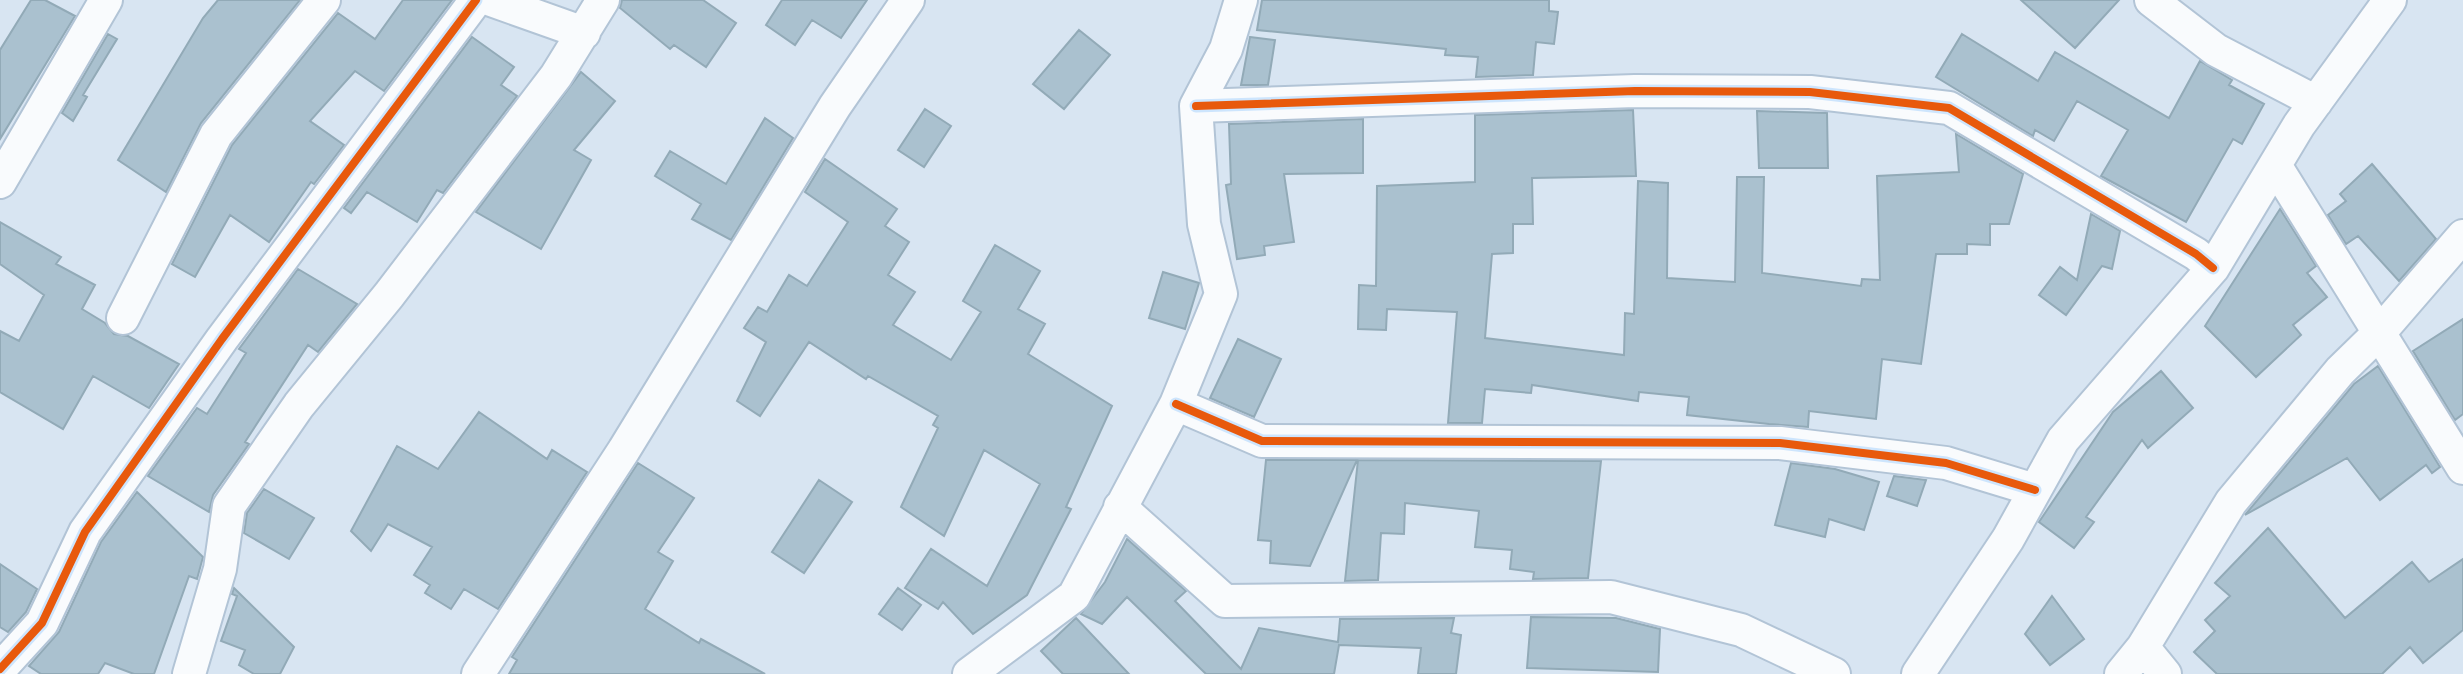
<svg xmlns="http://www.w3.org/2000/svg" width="2463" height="674" viewBox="0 0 2463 674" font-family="'Roboto Condensed',sans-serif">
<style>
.building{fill:#aac1cf;stroke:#92aab7;stroke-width:2}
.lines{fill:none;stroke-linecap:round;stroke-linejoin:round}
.minor-casing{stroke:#b2c4d6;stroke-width:36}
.minor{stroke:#f9fbfd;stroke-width:32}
.cycleway-casing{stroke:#cde5fd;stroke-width:13}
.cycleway{stroke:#e8590c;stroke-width:8}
</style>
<rect width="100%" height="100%" fill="#d8e5f2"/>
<path class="building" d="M31 0H45L75 16 0 139V50Z
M218 0H300L201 123 166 192 118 160 203 18Z
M403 0H452L384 91 355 71 310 121 344 145 314 184 311 182 269 242 230 215 195 277 172 264 232 145 338 13 375 39Z
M622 0H703L736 23 706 67 674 45 670 49 620 8Z
M782 0H867L841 38 812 20 795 45 766 25Z
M1262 0H1549V11L1558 12 1554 44 1536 42 1533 75 1476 77 1478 57 1445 55 1446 49 1257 30Z
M2021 0H2119L2075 48Z
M1079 30 1110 55 1064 109 1033 84Z
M108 34 117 39 83 95 87 97 73 121 62 113Z
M1962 34 2038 81 2055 52 2169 118 2200 61 2232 80 2229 85 2264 104 2242 144 2233 139 2186 222 2101 176 2128 130 2077 101 2054 141 2035 130 2033 136 1936 77Z
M472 37 514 67 501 85 517 96 443 193 437 190 417 222 367 192 351 213 344 208Z
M1250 37 1275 40 1268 85H1241Z
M581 72 615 101 574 150 591 160 541 249 476 212Z
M925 109 951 126 924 167 898 150Z
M1633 110 1636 176 1532 178 1533 224H1513V253L1492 254 1485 338 1624 355 1625 313 1634 314 1638 181 1668 183 1667 278 1735 282 1737 177H1764L1762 273 1861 286 1862 279 1880 280 1877 176 1959 172 1956 134 2023 174 2009 224H1990V245L1967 244V254H1936L1921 364 1882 359 1876 419 1809 411 1808 427 1769 424 1687 415 1689 397 1639 392 1638 401 1532 385 1531 393 1485 389 1482 423H1448L1457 312 1387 309 1386 330 1358 329 1359 285 1376 286 1377 186 1475 182V115Z
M1757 111 1827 113 1828 168H1759Z
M765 118 793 138 731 240 692 219 701 204 655 176 670 151 726 184Z
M1363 119V173L1284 174 1294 242 1264 246 1265 255 1237 259 1226 185 1231 184 1229 124Z
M825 159 897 209 885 226 909 242 888 275 915 292 893 325 951 360 981 312 963 301 995 245 1040 271 1018 309 1045 324 1028 354 1112 406 1066 507 1071 509 1027 595 973 634 943 602 938 609 905 588 931 549 987 586 1040 484 984 450 944 536 901 507 938 428 933 425 938 416 868 376 866 379 809 342 760 416 737 401 766 342 744 328 758 307 767 312 789 275 807 286 848 222 805 192Z
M2372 164 2436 239 2399 281 2358 236 2346 244 2328 215 2346 201 2340 194Z
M2280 209 2316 266 2307 273 2327 297 2293 325 2301 335 2256 377 2205 326Z
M2091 214 2120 231 2112 269 2102 266 2066 315 2039 295 2060 267 2077 280Z
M0 222 61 257 56 264 95 285 82 309 105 323 114 334 128 336 179 364 149 408 93 376 63 429 0 392V331L19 341 44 295 0 264Z
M298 269 357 304 318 352 308 345 245 442 249 444 213 495 209 512 148 476 197 408 207 414 246 353 239 349Z
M1163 272 1199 283 1185 329 1149 318Z
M2463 319V414L2455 420 2413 351Z
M1238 339 1281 359 1254 417 1210 398Z
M2378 366 2440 467 2432 473 2426 465 2380 500 2347 458 2245 515 2354 384Z
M2161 371 2193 408 2148 448 2142 440 2086 517 2094 522 2074 548 2039 522 2113 412Z
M479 412 547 459 552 450 587 472 498 609 464 589 451 609 425 593 430 585 414 575 432 547 388 524 371 551 351 531 397 446 438 469Z
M1266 460H1357L1310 566 1270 563 1271 541 1258 540Z
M1358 460 1601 461 1588 578 1533 579 1534 572 1510 569 1512 550 1475 547 1479 511 1405 503 1404 534 1381 533 1378 580 1345 581Z
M638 463 694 498 658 552 673 561 645 609 699 643 701 639 765 674H509L517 660 512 657Z
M1791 463 1835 469 1879 482 1864 530 1829 519 1825 537 1775 525Z
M1894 476 1926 480 1917 506 1887 496Z
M819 480 852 502 804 573 772 552Z
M264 489 314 518 289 559 244 533 247 513Z
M137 492 203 557 197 579 189 576 154 674H134L105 663 98 674H41L29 666 59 632 101 542Z
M2268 528 2345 618 2412 562 2429 582 2463 559V630L2423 663 2410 647 2382 674H2217L2194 652 2215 631 2205 620 2230 596 2215 583Z
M1127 539 1186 591 1175 601 1241 669 1259 628 1338 642 1340 619 1454 618 1451 633 1461 635 1456 674H1418L1421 648 1339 645 1334 674H1206L1127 597 1102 624 1081 614 1105 582Z
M0 564 37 589 26 612 8 632 0 627Z
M234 588 294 647 280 674H254L239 665 245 650 221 641 237 596 232 594Z
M898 588 921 605 902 630 879 614Z
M2052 596 2084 639 2050 665 2025 634Z
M1531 617 1616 618 1660 629 1658 672 1527 668Z
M1076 618 1129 674H1063L1041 651Z"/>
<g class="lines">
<defs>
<path id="minor" d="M491 0 584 33
M2151 0 2216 50 2316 102
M1196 106 1635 91 1810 92 1949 108 2196 254 2213 268
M2275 165 2463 468
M0 182 106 0
M123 318 216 135 324 0
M1176 404 1262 441 1780 443 1946 463 2035 490
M1120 507 1225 601 1611 597 1741 630 1834 674
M2143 647 2165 674
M0 669 42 623 85 532 222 339 476 0
M189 674 220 569 229 506 299 405 389 295 556 76 603 0
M478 674 624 450 835 106 908 0
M969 674 1074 596 1176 404 1221 294 1204 224 1196 106 1226 49 1241 0
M1918 674 2008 539 2063 440 2213 268 2299 125 2390 0
M2121 674 2143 647 2231 502 2340 371 2380 332 2463 236"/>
</defs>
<use href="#minor" class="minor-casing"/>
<use href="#minor" class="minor"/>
<defs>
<path id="cycleway" d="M1196 106 1635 91 1810 92 1949 108 2196 254 2213 268
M1176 404 1262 441 1780 443 1946 463 2035 490
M0 669 42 623 85 532 222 339 476 0"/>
</defs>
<use href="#cycleway" class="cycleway-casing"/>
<use href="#cycleway" class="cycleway"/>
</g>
</svg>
